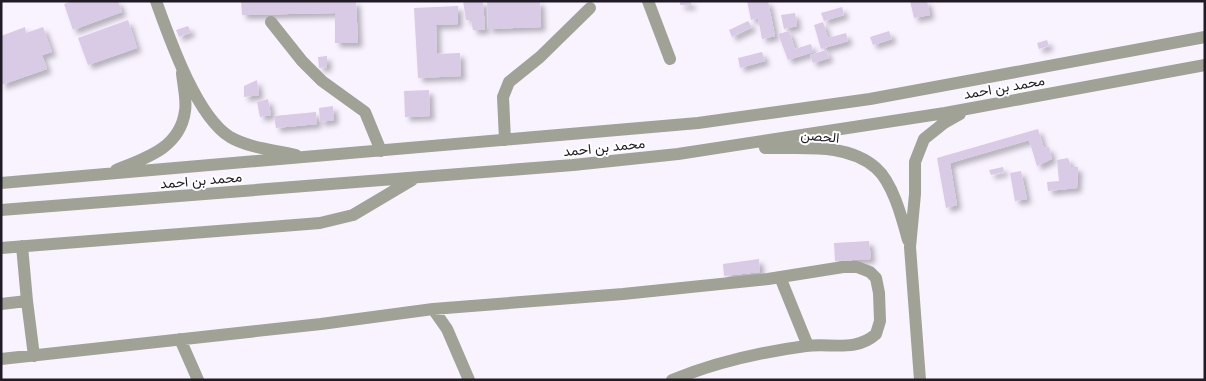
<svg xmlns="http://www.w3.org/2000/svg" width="1206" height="381" viewBox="0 0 1206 381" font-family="Montserrat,Vazirmatn,sans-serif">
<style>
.building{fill:#d9cae6;filter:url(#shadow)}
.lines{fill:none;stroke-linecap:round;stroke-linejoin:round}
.minor{stroke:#a0a295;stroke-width:12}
.labels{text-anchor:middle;stroke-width:4;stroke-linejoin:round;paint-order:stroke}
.street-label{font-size:14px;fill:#201b25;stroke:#fff}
</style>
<defs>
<filter id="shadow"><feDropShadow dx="4.5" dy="4.5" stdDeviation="2.5" flood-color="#0004"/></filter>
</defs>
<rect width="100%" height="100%" fill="#f9f3ff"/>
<path class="building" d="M73 1H118L122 12 73 30 64 4Z
M241 1H356L358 43H335V13L242 15Z
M463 1H483L485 30H473L471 20H466Z
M487 1H540L541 27 488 29Z
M680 1H691V6L680 5Z
M747 1H768L775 36 762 39 758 18 751 20Z
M910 1H927L930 15 914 18Z
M458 6V24L436 25 437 54 460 53 461 76 418 78 414 8Z
M842 7 844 15 824 21 821 13Z
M795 13 797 26 784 29 781 15Z
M128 20 137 48 88 65 78 38Z
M748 21 752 27 732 37 729 30Z
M823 22 828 38 846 33 848 41 821 49 814 25Z
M188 26 191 32 179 37 176 30Z
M25 27 26 33 43 27 52 52 42 55 47 69 1 85V36Z
M789 31 795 49 811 44 813 52 788 60 778 34Z
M889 31 892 39 873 45 870 37Z
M1047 40 1049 46 1039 49 1037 43Z
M826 50 829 58 813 63 810 55Z
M762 52 765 61 740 68 738 58Z
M327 56V67L319 68 318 57Z
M257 80 259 95 244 97V86Z
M429 90 430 116 405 117 404 91Z
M268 99 271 115 260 117 257 102Z
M333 106 334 120 320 122 319 108Z
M316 112 317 124 276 128 274 116Z
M1038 129 1044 148 1049 147 1052 159 1037 166 1029 140 950 163 957 205 946 208 937 158Z
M1068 158 1071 167H1078L1077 188 1048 191 1047 182 1059 181 1057 160Z
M1003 167 1004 172 991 175 989 170Z
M1021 171 1027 199 1015 201 1010 173Z
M869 241 871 259 835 261 834 243Z
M759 259 760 272 724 276 723 264Z"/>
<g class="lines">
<path class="minor" d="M156 1C169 37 196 116 230 137 249 148 275 150 296 155
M648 1 670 59
M271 22 302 61 322 81 365 112 381 151
M505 140 503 97 509 82 540 57 590 8
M765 148C800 149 847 142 876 168 893 183 902 218 908 240
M116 170C146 158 180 148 185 111 187 100 183 85 182 73
M1 183 698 123 870 99 1205 37
M1 210 573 165 678 154 945 113 1205 65
M1 248 320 223 353 215 412 180
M780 277 808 346
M27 301 34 356
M1 304 27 301 22 246
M433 309 447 329 469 380
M180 339 198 380
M1 359 321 324 433 309 623 294 768 279 843 267H857L870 272 876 278 879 293 880 321 876 334C856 352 832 343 806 346 761 352 714 363 672 380
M920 380 910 247 915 194V162L924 139 944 123 960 114"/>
</g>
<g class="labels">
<g class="street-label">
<text transform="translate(1004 87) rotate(-10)" y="5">محمد بن احمد</text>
<text transform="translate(820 136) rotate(5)" y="5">الحصن</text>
<text transform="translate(604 147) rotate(-6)" y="5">محمد بن احمد</text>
<text transform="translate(201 180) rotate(-5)" y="5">محمد بن احمد</text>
</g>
</g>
<rect width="1206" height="381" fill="none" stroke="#201b25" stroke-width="5"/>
</svg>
